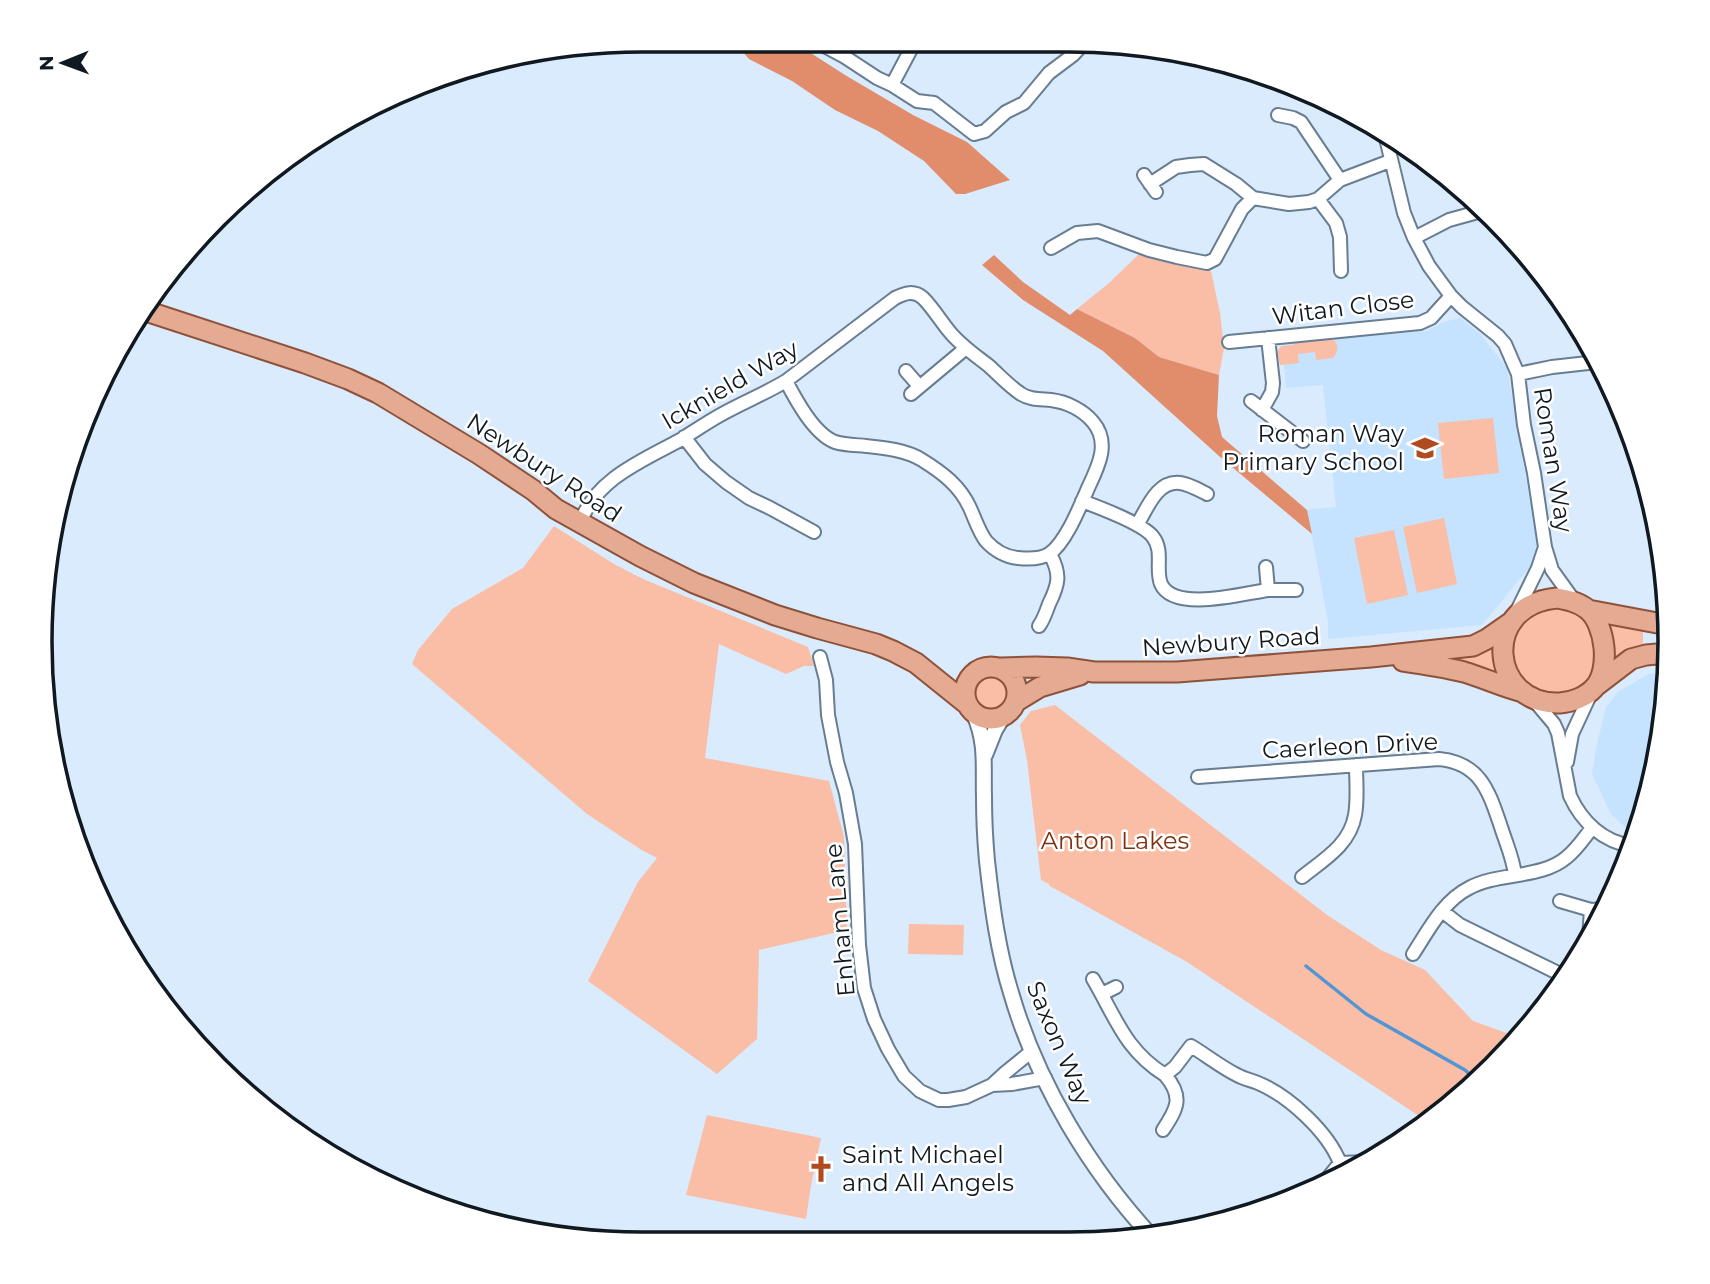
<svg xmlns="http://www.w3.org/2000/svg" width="1710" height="1284" viewBox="0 0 1710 1284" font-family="Montserrat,sans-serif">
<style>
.built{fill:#c5e3ff}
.green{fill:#fabda6}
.forest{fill:#e18c6b}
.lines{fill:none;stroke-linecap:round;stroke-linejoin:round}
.stream{stroke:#5196d3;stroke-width:3.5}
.minor-casing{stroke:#687d91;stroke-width:16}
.tertiary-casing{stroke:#687d91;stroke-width:18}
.primary-casing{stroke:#8e523b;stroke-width:23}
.minor{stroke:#fff;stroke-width:12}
.tertiary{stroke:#fff;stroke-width:14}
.primary{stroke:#e4aa92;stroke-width:19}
.labels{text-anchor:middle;stroke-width:5;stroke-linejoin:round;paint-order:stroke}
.street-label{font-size:24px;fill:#101820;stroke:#fff}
.poi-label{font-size:24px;fill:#101820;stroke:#fff;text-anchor:end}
.park-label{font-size:24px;fill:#7e310e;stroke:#fff}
.rim{fill:none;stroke:#101820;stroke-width:3.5}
</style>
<rect width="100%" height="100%" fill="#d9ebfd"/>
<path class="built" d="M1460 318 1480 334 1507 368 1539 556 1482 625 1328 639V621L1307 510 1336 507 1323 385 1286 388 1282 342 1427 331 1443 322Z
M1667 671 1658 759 1635 836 1611 814 1592 774 1597 744 1606 707 1619 691 1649 674Z"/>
<path class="green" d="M1139 254 1211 271 1220 313 1224 348 1219 375 1159 357 1135 338 1077 309 1109 283Z
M1331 339C1340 342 1338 352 1333 358L1316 360 1315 352 1298 354 1299 363 1280 365 1277 352 1281 346 1293 345 1294 342Z
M1493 418 1499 473 1444 479 1438 423Z
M1444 518 1457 584 1417 593 1403 527Z
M554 526 614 564 643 579 808 647 814 666H804L786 674 719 644 705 758 829 781 844 837 847 930 759 950 757 1039 717 1074 588 981 638 882 657 858 640 849 587 814 412 664 418 650 452 609 523 568Z
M1394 530 1408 595 1367 604 1354 538Z
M1555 605 1579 612 1599 639 1591 679 1579 690 1555 697 1546 696 1519 678 1510 647 1524 617Z
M1603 616 1643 630V651L1614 667Z
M1495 640 1505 679 1443 657Z
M971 692a19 19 0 1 1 38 0a19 19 0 1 1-38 0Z
M1055 705 1327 915 1381 950 1425 970 1473 1021 1518 1037 1494 1067 1428 1122 1187 962 1050 886 1049 884 1041 880 1027 760 1020 725 1031 711Z
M909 924 964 925 963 955 908 954Z
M707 1115 821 1138 811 1185 806 1219 686 1195Z"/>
<path class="forest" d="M733 41H792L845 75 913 115 967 142 1010 180 965 194H956L924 161 878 131 835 110 792 81 749 59Z
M994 255 1023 282 1070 315 1077 309 1135 338 1159 357 1219 375 1217 416 1222 437 1307 510 1312 534 1219 456 1103 351 1023 300 982 265Z"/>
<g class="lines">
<path class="stream" d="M1306 966 1366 1014 1465 1070 1477 1081"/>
<defs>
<path id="minor" d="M815 41 845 57 877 78 892 85 917 101 934 103 974 134 985 131 1006 112 1024 103 1049 73 1073 55 1086 41
M892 85 910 51 912 41
M1278 115 1293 118 1301 122 1340 180
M1385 134 1404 213 1414 238 1429 266 1451 296 1462 307 1498 336 1505 344 1518 374 1524 425 1534 473 1545 547 1552 570 1575 602
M1144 175 1156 192
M1150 184 1176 167 1190 165 1204 164 1236 184 1253 198
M1318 199 1336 223 1340 237 1341 271
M1414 238 1449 220 1478 212
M1051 248 1077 233 1098 231 1149 250 1177 257 1207 263 1215 259 1242 209 1253 198 1289 204 1309 202 1318 199 1340 180 1390 161
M1229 342 1420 323 1431 318 1451 296
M906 371 919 386
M1518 374 1552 367 1597 362
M911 394 966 348
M1251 401 1303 441
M1262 410 1272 392 1273 383 1268 338
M684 437 705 464 726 482 749 498 770 508 814 532
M1082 501C1098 507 1144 524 1153 537 1164 551 1155 569 1161 584 1174 613 1245 593 1268 590L1266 567
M580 523C596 478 644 460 682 439 696 430 709 421 724 413 744 402 766 393 786 381L895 298C905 293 914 290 923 298 933 308 940 320 949 331 960 345 975 355 989 366 999 375 1009 386 1021 394 1031 400 1040 399 1051 400 1067 402 1083 410 1093 422 1110 442 1099 465 1089 486 1081 504 1066 543 1049 554 1041 559 1028 559 1018 558 1006 557 994 550 986 541 979 532 975 519 970 508 960 486 943 473 922 460 906 450 885 448 866 446 856 445 845 445 835 442 814 434 796 400 786 381
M1137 525C1147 509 1157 480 1180 483 1189 484 1199 490 1207 494
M1268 590H1296
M1516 613 1538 568 1545 547
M1039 626C1044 619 1046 612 1049 604 1059 584 1061 574 1050 554
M820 657 826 680 828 715 837 762 846 793 855 844 859 945 864 988 874 1019 888 1049 904 1076 920 1091 939 1100H948L966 1097 992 1085 1005 1073 1032 1051
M1533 699 1554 724 1558 733 1570 796C1582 822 1603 842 1632 846
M1567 762 1572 734 1592 691
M1198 777 1439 759C1481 763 1489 792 1501 827 1506 843 1513 858 1515 875
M1302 877C1323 860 1350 845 1355 815 1358 799 1356 781 1356 765
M1560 901 1591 910 1604 909
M1442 911 1460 925 1562 975
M1589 937 1591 910
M1413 954C1428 931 1443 901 1469 888 1498 872 1542 879 1567 857 1577 849 1584 838 1592 828
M1093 979C1116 1018 1125 1050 1165 1075
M1563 983 1562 975 1575 965
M1102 994 1116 987
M992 1085 1012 1084 1045 1078
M1163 1130C1177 1109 1184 1097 1165 1075L1175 1067 1191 1046C1206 1055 1221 1067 1237 1075 1244 1079 1251 1080 1258 1083 1289 1096 1328 1132 1340 1163
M1322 1185 1340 1163 1365 1162"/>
<path id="tertiary" d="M974 714C987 744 983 765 984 797 984 818 985 839 987 861 992 906 998 952 1012 996 1038 1084 1090 1170 1152 1237
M985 755 995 730 1004 715"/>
<path id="primary" d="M146 311 305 363 348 379 378 393 479 454 533 490 556 509 640 556 694 583 775 615 817 628 876 644 893 651 916 663 967 704
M1557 598C1568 600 1578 602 1587 609 1606 624 1611 671 1594 688 1586 697 1572 702 1560 703 1490 706 1479 605 1557 598Z
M1588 610 1668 625
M1403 661C1424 664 1444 667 1464 672 1484 678 1503 687 1523 692
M965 693a26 26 0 1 1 52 0a26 26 0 1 1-52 0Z
M1001 668 1036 667 1067 668 1094 672H1177L1371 657 1473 646 1487 639 1510 623
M1597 685 1631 659 1646 655 1669 653
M1017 701 1040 687 1080 675"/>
</defs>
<use href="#minor" class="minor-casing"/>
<use href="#tertiary" class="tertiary-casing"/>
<use href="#primary" class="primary-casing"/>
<use href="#minor" class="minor"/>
<use href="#tertiary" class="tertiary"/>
<use href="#primary" class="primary"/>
</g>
<defs>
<symbol id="school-bare" viewBox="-9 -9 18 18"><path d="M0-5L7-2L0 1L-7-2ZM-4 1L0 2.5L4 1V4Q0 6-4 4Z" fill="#b14b1f" stroke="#fff" stroke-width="2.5" paint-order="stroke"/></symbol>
<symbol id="church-bare" viewBox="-9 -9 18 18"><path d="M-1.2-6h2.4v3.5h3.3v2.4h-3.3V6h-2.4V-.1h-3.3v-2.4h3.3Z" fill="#b14b1f" stroke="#fff" stroke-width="2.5" paint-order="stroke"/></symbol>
</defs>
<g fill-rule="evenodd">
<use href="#school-bare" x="1406" y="429" width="38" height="38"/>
<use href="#church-bare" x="802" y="1150" width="38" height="38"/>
</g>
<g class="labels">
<g class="street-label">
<text transform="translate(1343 308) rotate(-7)" y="8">Witan Close</text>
<text transform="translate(730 385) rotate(-30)" y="8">Icknield Way</text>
<text transform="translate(1553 460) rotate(81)" y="8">Roman Way</text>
<text transform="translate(544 468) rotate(33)" y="8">Newbury Road</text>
<text transform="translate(1231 642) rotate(-4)" y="8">Newbury Road</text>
<text transform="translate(1350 746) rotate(-3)" y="8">Caerleon Drive</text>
<text transform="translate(840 920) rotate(-95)" y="8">Enham Lane</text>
<text transform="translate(1059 1043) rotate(67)" y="8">Saxon Way</text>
</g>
<g class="poi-label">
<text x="1404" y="442">Roman Way<tspan x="1404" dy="28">Primary School</tspan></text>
<text x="842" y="1163" text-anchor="start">Saint Michael<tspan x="842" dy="28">and All Angels</tspan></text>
</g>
<g class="park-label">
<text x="1115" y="849">Anton Lakes</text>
</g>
</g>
<path d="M0 0H1710V1284H0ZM642 52H1068A590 590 0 0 1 1658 642V642A590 590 0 0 1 1068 1232H642A590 590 0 0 1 52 642V642A590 590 0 0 1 642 52Z" fill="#fff" fill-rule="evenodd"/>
<path class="rim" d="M642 52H1068A590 590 0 0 1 1658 642V642A590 590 0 0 1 1068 1232H642A590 590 0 0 1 52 642V642A590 590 0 0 1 642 52Z"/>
<g transform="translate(63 63) rotate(269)" stroke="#ffffff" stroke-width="5" paint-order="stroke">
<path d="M0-5L12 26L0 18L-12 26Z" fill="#101820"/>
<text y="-10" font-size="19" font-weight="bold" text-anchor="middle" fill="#101820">N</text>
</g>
</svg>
